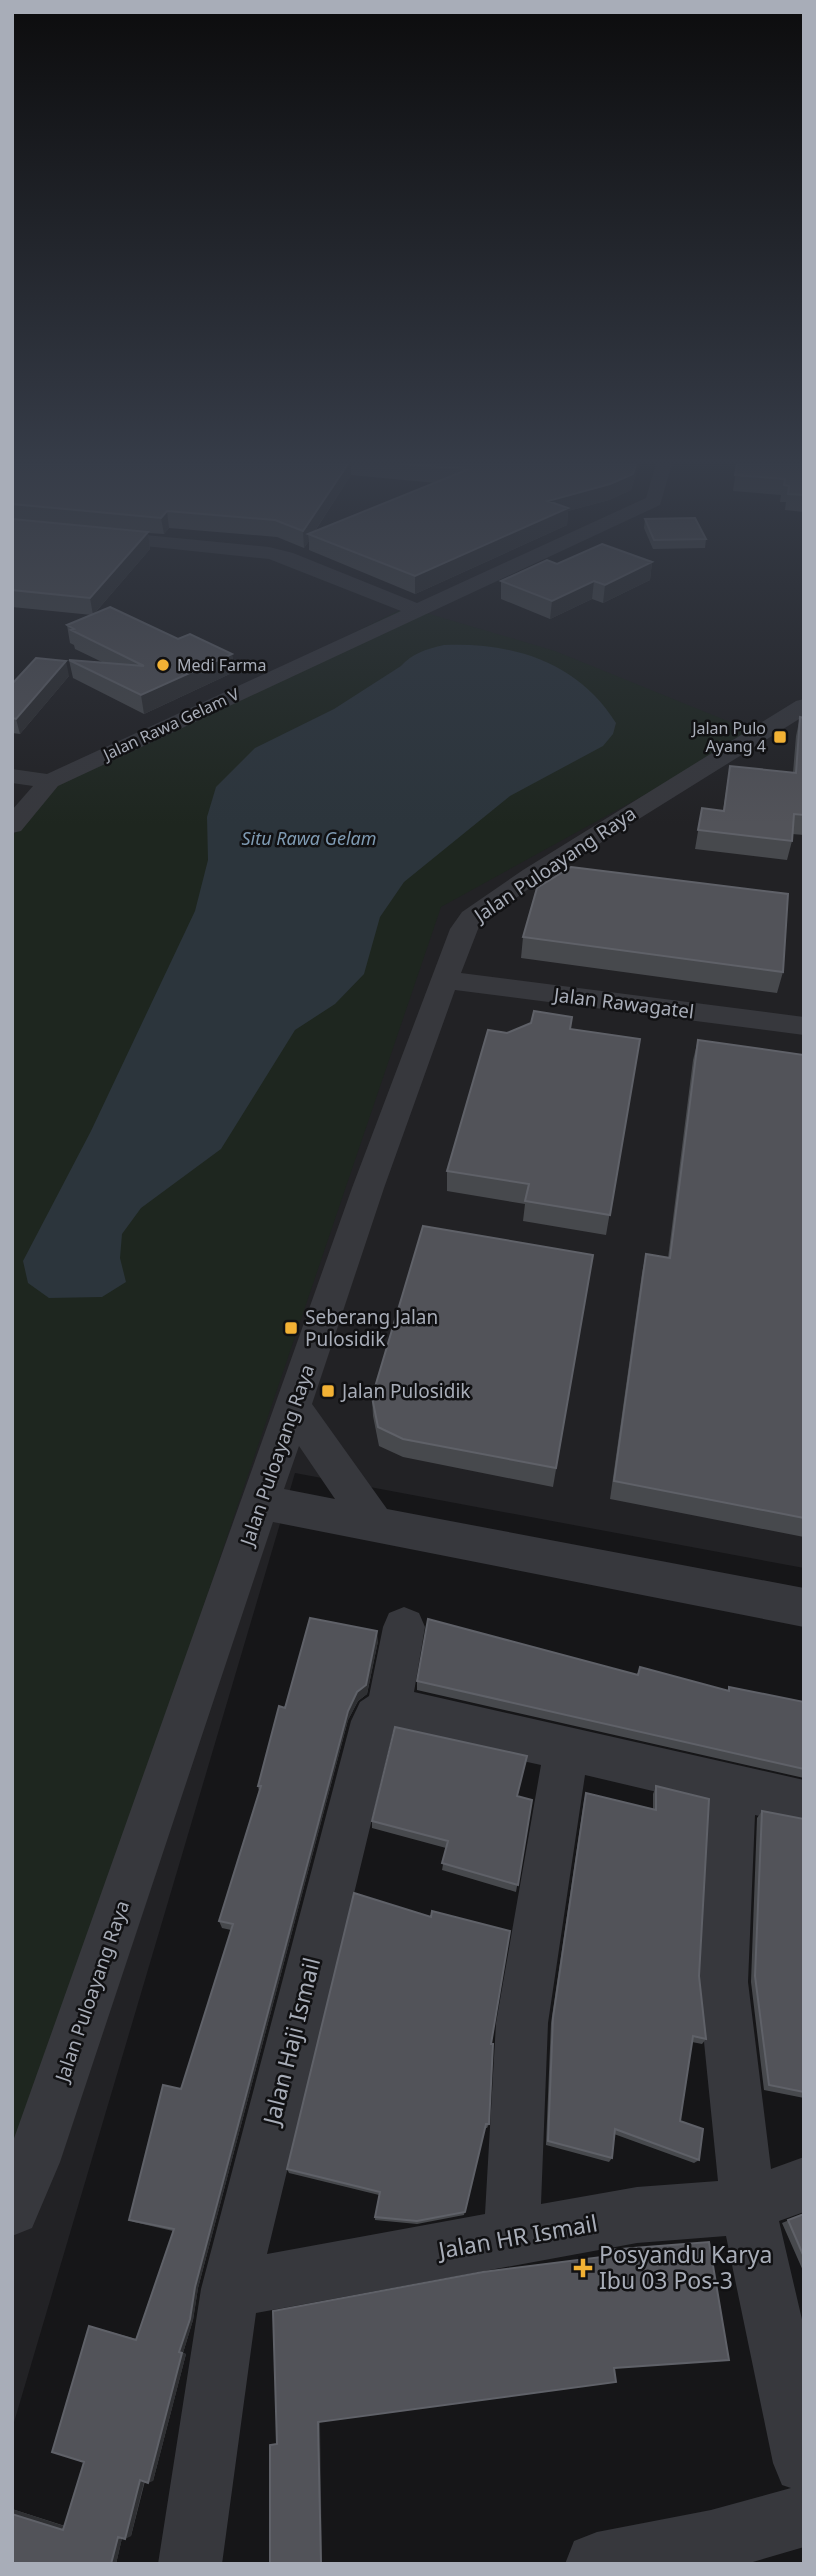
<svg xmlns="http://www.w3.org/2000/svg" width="816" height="2576" viewBox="0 0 816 2576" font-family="'Noto Sans',sans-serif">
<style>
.built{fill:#222225}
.green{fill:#1e261f}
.water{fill:#2c353c}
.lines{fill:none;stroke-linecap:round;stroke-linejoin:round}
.minor{fill:#37383d;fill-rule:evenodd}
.wall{fill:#47494d;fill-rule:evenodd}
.shaded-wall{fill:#2f3033}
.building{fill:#525359;stroke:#5f6168;stroke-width:2}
.poi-dot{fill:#f2b134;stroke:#111113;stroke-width:2.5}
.labels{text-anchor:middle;stroke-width:5;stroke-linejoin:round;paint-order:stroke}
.far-poi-label{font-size:16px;fill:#a8adb8;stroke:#111113;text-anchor:start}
.far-street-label{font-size:16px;fill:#a8adb8;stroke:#111113}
.far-water-label{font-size:18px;font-style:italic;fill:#7f9bb3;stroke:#111113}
.street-label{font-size:19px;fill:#a8adb8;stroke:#111113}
.poi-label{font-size:19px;fill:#a8adb8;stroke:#111113;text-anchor:start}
.near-street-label{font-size:23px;fill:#a8adb8;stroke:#111113}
.near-poi-label{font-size:23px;fill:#a8adb8;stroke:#111113;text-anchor:start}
</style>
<rect width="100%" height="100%" fill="#161618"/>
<path class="built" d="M12 464H804V1568L295 1473 12 2429Z"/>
<path class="green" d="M406 607 555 651 757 733 441 907 12 2170V837L55 781Z"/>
<path class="water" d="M444 645C513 642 578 662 616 723L613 734 603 746 510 796 404 882 380 917 364 974 335 1004 295 1030 221 1149 141 1208 122 1234 120 1258 126 1282 102 1297 49 1298 28 1283 23 1261 91 1131 195 911 208 860 207 817 216 787 255 748 334 709 401 666C413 653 426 649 444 645Z"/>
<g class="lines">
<path class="minor" d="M656 464H672L660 505 58 786 21 831 12 833V810L33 786 12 783V769L47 774 401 611 269 559 12 532V522L269 547 293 553 417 603 646 498Z
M804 699V716L541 880 480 924 461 973 804 1017V1035L455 990 384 1188 312 1404 387 1509 804 1588V1627L273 1522 60 2162 32 2228 12 2236V2144L352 1188 450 929 462 912 523 870 796 701ZM299 1446 335 1499 284 1489Z
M404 1607 419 1613 425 1627 414 1692 804 1780V1826L755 1815 748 1982 771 2169 804 2157V2212L779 2221 804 2328V2547L746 2564H565L574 2541 597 2532 711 2510 791 2488 782 2485 773 2463 726 2236 637 2243 256 2313 222 2564H158L201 2289 351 1721 360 1702 369 1696 383 1627 389 1613ZM393 1732 541 1765 496 2023 485 2214 267 2254ZM585 1775 708 1804 698 1982 718 2181 637 2187 541 2204 548 2023Z"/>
</g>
<path class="wall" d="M12 464H639L631 490 609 500 568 511 567 525 415 594 309 550V541L304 548 277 537 169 528 164 534 148 533 150 549 94 614 232 654 234 672 144 714 73 678 69 660 102 662 75 649 74 645 70 643 67 625 92 615 12 607ZM351 475 436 483 315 531Z
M737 464H804V512L785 510 786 502H780L781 495 733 491Z
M645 519 706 539 705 548 653 549 644 528Z
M652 562 650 580 603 603 592 599 550 619 501 599V581L557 564Z
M69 676 20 734 12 733V684Z
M800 717 804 718V835L792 834V841L787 860 695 849 702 808 723 811 730 766 793 773 796 736Z
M523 937 783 972 777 993 521 958Z
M571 1029 640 1039 606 1235 523 1221 525 1204 447 1191V1171L507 1033Z
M698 1040 804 1055V1537L610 1499 642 1273 646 1254 668 1258 693 1060Z
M593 1255 553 1487 403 1457 379 1446 373 1416 372 1397Z
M378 1641 367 1694 358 1701 348 1720 198 2288 193 2320 183 2353 186 2354 153 2481H145L131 2536 122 2538 116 2564H12V2509L65 2526 84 2462 89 2326 136 2339 173 2231 134 2222 129 2220 181 2089 231 1930 222 1928 219 1921 259 1791 258 1786 285 1708Z
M640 1667 727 1691 729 1687 804 1702V1778L417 1690V1681L637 1675Z
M656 1786 699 1976 706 2039 702 2044 692 2042 680 2121 699 2160 694 2163 614 2134 612 2158 609 2162 546 2145 551 2023 584 1801 586 1793 653 1809V1794Z
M517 1796 532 1800 516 1892 442 1870 446 1848 372 1828V1821Z
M762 1811 804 1819V2098L764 2090 751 1982 757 1818Z
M491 2044 489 2124 487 2128H485L464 2215 417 2224 375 2220V2217L379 2195 289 2173 287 2169Z
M804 2214V2273L782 2223Z"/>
<path class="shaded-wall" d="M348 464H351V475L312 535 308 534 309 541 304 548 303 531Z
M636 464H639L631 490 609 500 568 511 567 525 415 594V576L548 501Z
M167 511 169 528 164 534 161 518Z
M148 532 150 549 93 615 90 598Z
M652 562 650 580 603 603 605 585Z
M594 581 592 599 550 619 552 601Z
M232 654 234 672 144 714 141 695Z
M66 661 69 676 20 734 16 719Z
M377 1631 378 1641 367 1694 358 1701 348 1720 198 2288 193 2320 183 2353 179 2352 195 2287 348 1711Z
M182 2353 186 2354 153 2481 148 2483Z
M320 2421 322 2564H321L318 2422Z
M145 2478 131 2536 125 2539 140 2480Z
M12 2509 70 2528 63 2530 12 2514Z
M123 2534 116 2564H111L118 2537Z"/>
<path class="building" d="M12 464H348L303 531 275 520 167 511 161 518 12 504Z
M400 464H636L633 474 610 484 548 501 568 508 415 576 308 534 469 469Z
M737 464H804V495L788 494 789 486 784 485 785 479 735 475Z
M695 518 706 539 654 540 645 519Z
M12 519 148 532 90 598 12 590Z
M602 544 652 562 605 585 594 581 552 601 501 581 547 560 557 564Z
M110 607 178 639 190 634 232 654 141 695 69 660 144 666 71 630 74 629 67 625Z
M36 658 66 661 16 719 12 718V684Z
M800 717 804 718V815L794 814 792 841 698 830 702 808 724 811 730 766 796 773Z
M571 867 788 894 783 972 523 937 537 888Z
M534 1011 572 1017 570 1029 640 1039 610 1215 525 1201 529 1184 447 1171 488 1030 507 1033 531 1023Z
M698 1040 804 1055V1518L614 1481 646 1254 670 1258Z
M423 1226 593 1255 556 1468 403 1439 378 1427 372 1397Z
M310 1618 377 1631 366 1685 357 1692 348 1711 195 2287 190 2319 179 2352 182 2353 148 2483 140 2480 125 2539 118 2537 111 2564H12V2514L63 2530 84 2462 52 2452 89 2326 136 2340 174 2229 129 2220 163 2085 181 2089 233 1924 219 1921 261 1786H258L279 1706 285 1708Z
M428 1619 638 1675 640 1667 729 1691V1687L804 1702V1769L417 1681Z
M395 1727 527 1756 517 1796 532 1800 518 1885 442 1863 448 1841 372 1821Z
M656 1786 709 1799 699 1976 706 2039 693 2036 680 2121 703 2129 699 2160 615 2129 612 2158 548 2141 553 2018 586 1793 656 1810Z
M762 1811 804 1819V2092L769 2085 755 1976Z
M354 1893 431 1917 432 1911 510 1931 491 2044H493L489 2124H486L465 2212 417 2221 375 2217 380 2192 287 2169Z
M804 2214V2257L788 2220Z
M709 2242 729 2360 614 2368 616 2382 318 2422 321 2564H270V2445L277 2444 273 2311 483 2272 610 2256 609 2250Z"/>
<linearGradient id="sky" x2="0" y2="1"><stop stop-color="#0c0c0d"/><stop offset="0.56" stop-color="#363c48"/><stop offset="1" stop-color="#363c48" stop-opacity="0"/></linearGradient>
<rect width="816" height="824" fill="url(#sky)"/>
<g class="poi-dot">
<circle cx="163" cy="665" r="7"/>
<rect x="773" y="730" width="14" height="14" rx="3.5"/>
<rect x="284" y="1321" width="14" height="14" rx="3.5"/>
<rect x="321" y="1384" width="14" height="14" rx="3.5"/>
<path d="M579.5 2257.5h7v7h7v7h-7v7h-7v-7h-7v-7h7z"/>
</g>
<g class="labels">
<g class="far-poi-label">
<text x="177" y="671">Medi Farma</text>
<text x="766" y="734" text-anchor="end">Jalan Pulo<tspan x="766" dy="18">Ayang 4</tspan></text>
</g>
<g class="far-street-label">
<text transform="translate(171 724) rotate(-25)" y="6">Jalan Rawa Gelam V</text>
</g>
<g class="far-water-label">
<text x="309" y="845">Situ Rawa Gelam</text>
</g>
<g class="street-label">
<text transform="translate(555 864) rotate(-34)" y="7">Jalan Puloayang Raya</text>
<text transform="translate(624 1003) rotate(7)" y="7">Jalan Rawagatel</text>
<text transform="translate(277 1455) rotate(-71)" y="7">Jalan Puloayang Raya</text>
<text transform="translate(92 1991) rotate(-71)" y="7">Jalan Puloayang Raya</text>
</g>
<g class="poi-label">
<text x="305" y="1324">Seberang Jalan<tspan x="305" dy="22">Pulosidik</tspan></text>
<text x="342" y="1398">Jalan Pulosidik</text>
</g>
<g class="near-street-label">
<text transform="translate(292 2041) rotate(-76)" y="8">Jalan Haji Ismail</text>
<text transform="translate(518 2237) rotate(-10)" y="8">Jalan HR Ismail</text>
</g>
<g class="near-poi-label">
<text x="599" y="2263">Posyandu Karya<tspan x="599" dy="26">Ibu 03 Pos-3</tspan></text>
</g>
</g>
<rect width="816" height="2576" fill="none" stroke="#a8adb8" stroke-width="28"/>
</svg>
